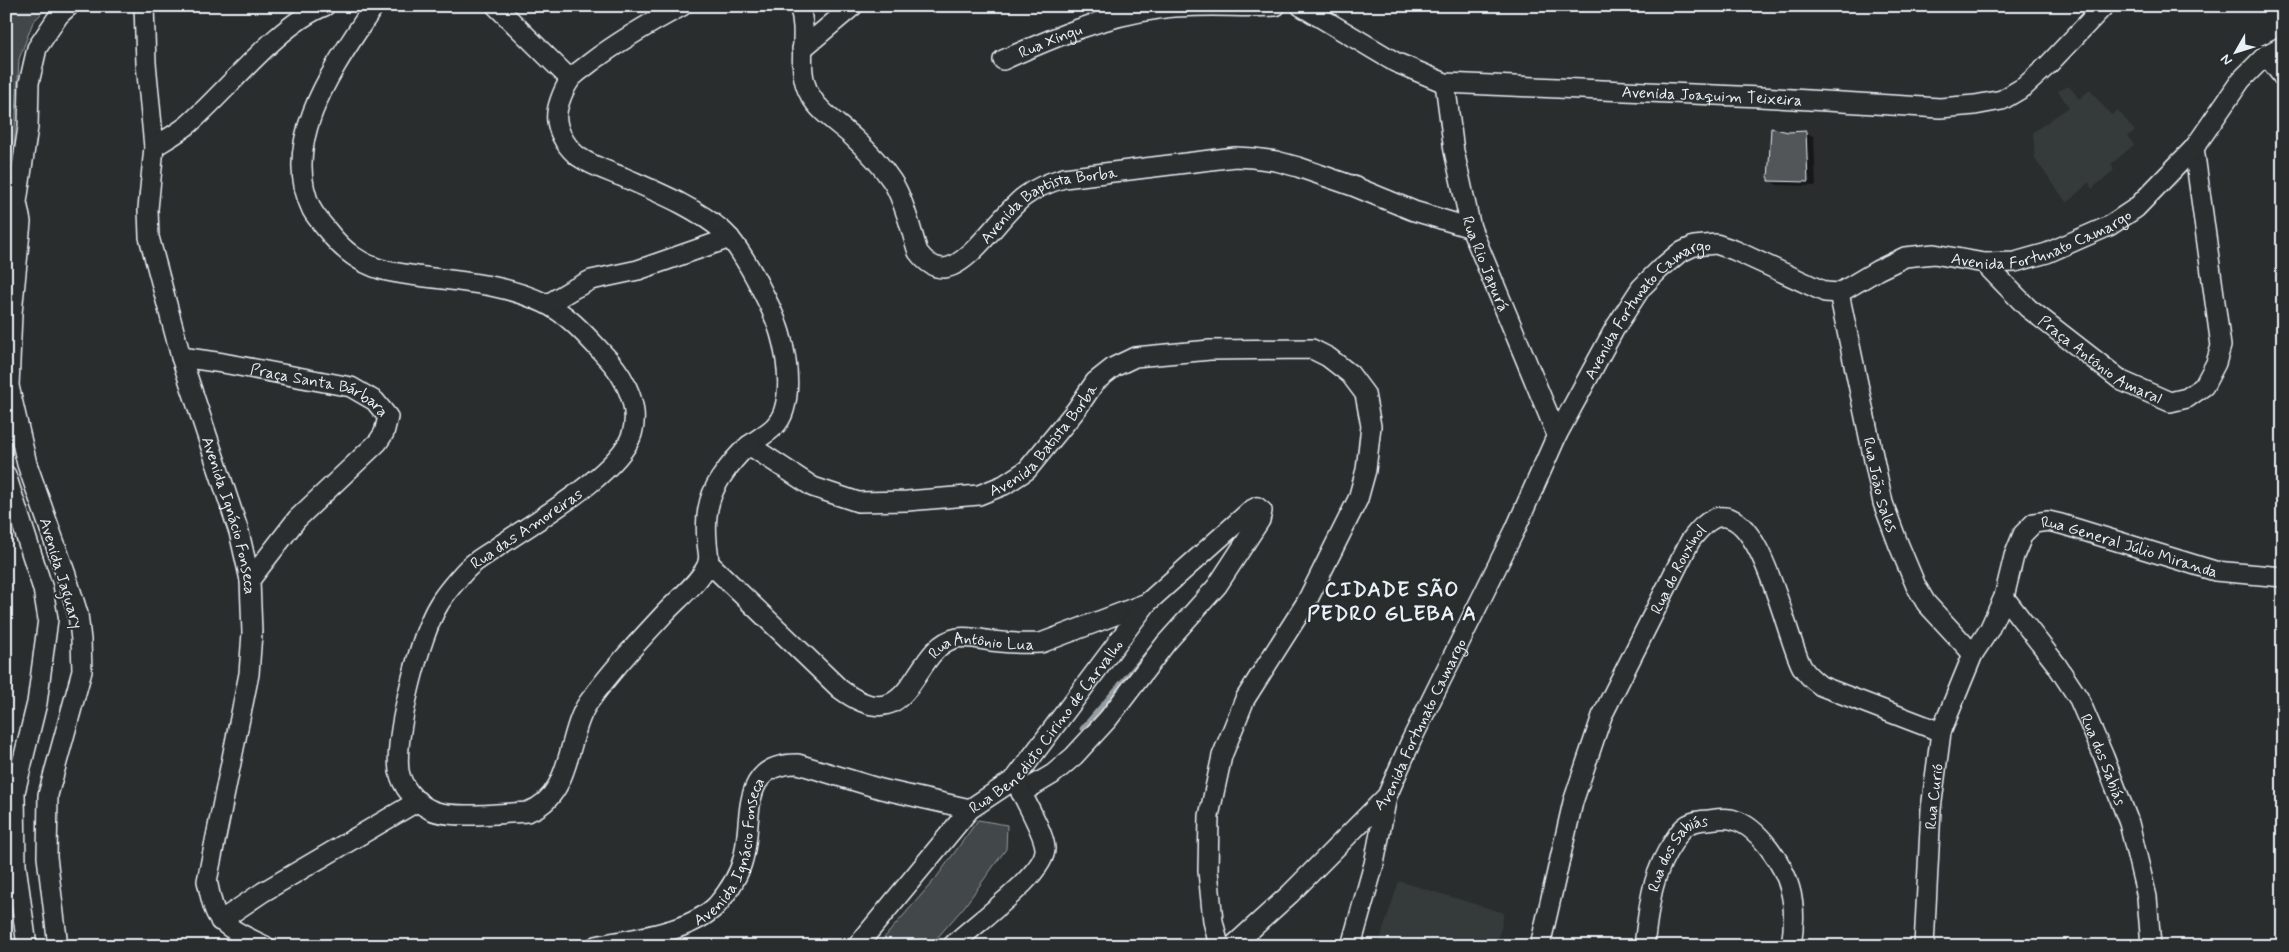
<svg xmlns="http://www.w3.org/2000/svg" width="2289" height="952" viewBox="0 0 2289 952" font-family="Mynerve,sans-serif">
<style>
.built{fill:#363a3b}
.green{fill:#424648;stroke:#959ca0}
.shadow{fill:#0007}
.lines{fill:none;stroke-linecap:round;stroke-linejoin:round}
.stream{stroke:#989fa3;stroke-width:5}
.building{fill:#535759;stroke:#e8f1f8}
.minor-casing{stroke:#e8f1f8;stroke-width:22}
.minor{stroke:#2a2d2e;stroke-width:19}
.labels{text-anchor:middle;stroke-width:4;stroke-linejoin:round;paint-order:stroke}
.street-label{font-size:16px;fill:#e8f1f8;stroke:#2a2d2e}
.district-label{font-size:21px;font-weight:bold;letter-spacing:1px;fill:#e8f1f8;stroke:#2a2d2e}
</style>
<rect width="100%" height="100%" fill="#2a2d2e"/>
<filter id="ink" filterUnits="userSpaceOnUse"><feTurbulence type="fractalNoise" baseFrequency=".02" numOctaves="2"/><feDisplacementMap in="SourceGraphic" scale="10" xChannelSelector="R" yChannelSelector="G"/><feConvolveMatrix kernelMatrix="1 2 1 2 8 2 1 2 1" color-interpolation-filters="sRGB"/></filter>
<g filter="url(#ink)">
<path class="built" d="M2069 86 2079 99 2090 90 2111 115 2118 110 2135 131 2128 136 2134 145 2111 164 2114 170 2092 189 2089 182 2067 203 2035 159 2033 132 2069 107 2058 91Z
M1399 881 1504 913 1497 946H1378Z"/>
<path class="green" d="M6 6H49L33 22 19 59 11 209H6Z
M978 820 1007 825 1006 849 964 907 930 946H877L936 878Z"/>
<path class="shadow" d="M1806 132 1814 137 1816 186 1777 185 1769 180 1787 134Z"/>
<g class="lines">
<path class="stream" d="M1082 729 1148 652"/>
</g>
<path class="building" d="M1771 128 1788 132 1806 131 1808 182 1768 181Z"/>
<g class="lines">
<defs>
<g id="minor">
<path id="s1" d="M144 6 146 63 154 147 148 209 149 237 181 357 239 532 250 580 252 633 249 674 207 881C210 892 211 905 217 915 224 928 251 939 265 946"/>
<path d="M374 6C337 63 278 140 312 210 316 217 322 224 327 230 343 251 361 265 387 271 441 282 493 279 544 303 570 315 590 340 609 360 626 379 640 408 632 434 619 474 532 523 496 548 486 555 474 561 466 570 457 580 446 592 439 604 420 634 394 736 399 771 402 787 415 802 429 809 449 820 503 813 527 812 573 797 566 735 588 703 611 671 639 641 666 612 678 599 702 580 708 563 710 557 707 548 707 541 705 519 707 499 720 479 728 467 736 456 747 447 763 434 778 430 784 410 793 380 784 337 771 309 761 288 740 246 723 231 695 207 657 192 623 177 608 171 592 166 579 157 568 149 559 135 557 121 555 110 563 90 570 80 574 74 584 68 590 63 619 41 650 23 682 6"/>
<path d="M496 6 570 79"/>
<path id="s2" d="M799 6C810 36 794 67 810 95 820 113 839 124 854 138 867 150 882 166 892 181 904 199 911 231 918 252 924 260 932 268 943 268 969 268 1003 211 1025 196 1037 187 1050 182 1064 178L1235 157 1253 158 1276 161 1298 167 1353 186 1414 211 1471 228"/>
<path id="s3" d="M1301 6 1395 62 1445 83 1760 97 1940 108 1975 105 2002 100 2024 87 2048 65 2104 6"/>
<path d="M802 49 853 6"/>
<path d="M2266 55 2283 77"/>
<path id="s4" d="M1003 60C1052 38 1104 16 1158 9 1196 3 1237 8 1276 6"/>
<path id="s5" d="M1445 83 1454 151 1471 228 1557 435"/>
<path d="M154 147C165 140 178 133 189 124 228 90 278 24 325 6"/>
<path id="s6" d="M1984 263 2028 308 2122 381 2170 402 2187 398 2204 386 2216 363 2221 346 2194 148"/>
<path id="s7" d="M1839 293 1883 503 1898 543 1916 586 1926 603 1973 654"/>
<path d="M548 304 573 289 591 280 638 270 730 238"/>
<path id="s8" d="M181 357 223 363 351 387 375 401 388 417 384 433 378 442 297 519 250 580"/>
<path id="s9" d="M749 445 813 487 858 502 907 501 979 495 1004 485 1027 470 1076 410 1095 382 1114 367 1135 357 1210 350 1312 349 1328 357 1350 374 1365 394 1371 426 1366 470 1358 499 1306 603 1245 699 1222 756 1209 816 1208 871 1213 921 1219 946"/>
<path d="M6 475 43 589 48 619 37 703 15 792 16 865 27 946"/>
<path id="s10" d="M708 562 840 689C914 744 910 647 957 638 968 636 980 639 991 641 1008 643 1024 644 1041 643L1147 603"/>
<path id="s11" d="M2004 597 2056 664 2079 699 2104 757 2129 823 2147 897 2151 946"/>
<path d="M220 921 263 892 418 801"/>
<path d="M58 946 47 857 48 795 82 671 81 640 78 614 66 575 27 464 9 386 12 313 21 222 17 202 28 127 29 83 37 48 59 15 69 6"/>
<path id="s12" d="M596 946C633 938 690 933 717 905 728 892 739 875 743 859 754 821 737 763 798 764L881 789 970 809"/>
<path id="s13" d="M857 946 970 809 1015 779 1147 603 1251 510 1257 507 1262 511 1260 520 1217 586 1166 643 1108 719 1074 756 1053 774 1021 793"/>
<path d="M952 946C971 926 1047 874 1045 848 1044 832 1023 798 1016 781"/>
<path id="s14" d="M1233 946 1290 894 1387 796 1411 741 1515 530 1557 435 1615 328 1641 288 1660 269 1679 253 1694 246 1716 244 1734 250 1825 292 1839 293 1878 270 1905 257 1934 254 1984 263 2015 262 2047 253 2109 226 2136 208 2194 148 2241 80 2266 55 2283 46"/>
<path d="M1351 946 1374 864 1387 796"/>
<path id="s15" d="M1540 946 1573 802 1602 716 1690 541C1697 532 1707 519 1719 517 1763 510 1786 639 1802 667 1807 675 1813 680 1821 686L1941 732"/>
<path id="s16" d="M1644 946C1649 907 1651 874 1674 841 1677 836 1681 829 1686 826 1691 822 1701 820 1708 820 1716 819 1726 817 1734 820 1759 827 1784 865 1790 889 1795 907 1794 928 1791 946"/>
<path id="s17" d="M1924 946 1931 809 1941 732 1973 654 1989 630 2004 597 2014 556 2023 534 2034 523 2048 521 2061 524 2215 571 2283 577"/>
</g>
</defs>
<use href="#minor" class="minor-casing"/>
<use href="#minor" class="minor"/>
</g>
</g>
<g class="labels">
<g class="street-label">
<text dy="6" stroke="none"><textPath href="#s4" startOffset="51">Rua Xingu</textPath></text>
<text dy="6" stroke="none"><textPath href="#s3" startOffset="431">Avenida Joaquim Teixeira</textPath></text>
<text dy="6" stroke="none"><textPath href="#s2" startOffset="445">Avenida Baptista Borba</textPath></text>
<text dy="6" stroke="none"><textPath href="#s14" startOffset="1224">Avenida Fortunato Camargo</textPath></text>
<text dy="6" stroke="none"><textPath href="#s5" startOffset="186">Rua Rio Japurá</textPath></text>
<text dy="6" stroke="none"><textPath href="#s14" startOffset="774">Avenida Fortunato Camargo</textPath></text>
<text dy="6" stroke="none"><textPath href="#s6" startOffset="152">Praça Antônio Amaral</textPath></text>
<text dy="6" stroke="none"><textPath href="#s8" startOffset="144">Praça Santa Bárbara</textPath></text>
<text dy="6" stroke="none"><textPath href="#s9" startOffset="332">Avenida Batista Borba</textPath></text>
<text dy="6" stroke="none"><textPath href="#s7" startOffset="196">Rua João Sales</textPath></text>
<text dy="6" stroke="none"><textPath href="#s1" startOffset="522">Avenida Ignácio Fonseca</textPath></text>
<text transform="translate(526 528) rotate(-34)" y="6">Rua das Amoreiras</text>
<text dy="6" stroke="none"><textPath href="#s17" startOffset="545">Rua General Júlio Miranda</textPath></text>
<text dy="6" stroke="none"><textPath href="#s15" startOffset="404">Rua do Rouxinol</textPath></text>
<text transform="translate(62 573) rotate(73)" y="6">Avenida Jaguary</text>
<text dy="6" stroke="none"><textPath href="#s10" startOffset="356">Rua Antônio Lua</textPath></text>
<text dy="6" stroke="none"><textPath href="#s14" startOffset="294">Avenida Fortunato Camargo</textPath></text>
<text dy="6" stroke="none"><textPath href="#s13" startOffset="291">Rua Benedicto Cirino de Carvalho</textPath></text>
<text dy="6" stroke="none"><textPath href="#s11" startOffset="192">Rua dos Sabiás</textPath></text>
<text dy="6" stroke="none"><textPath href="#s17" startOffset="150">Rua Curió</textPath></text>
<text dy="6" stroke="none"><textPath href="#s12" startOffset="184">Avenida Ignácio Fonseca</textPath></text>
<text dy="6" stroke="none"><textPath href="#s16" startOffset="104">Rua dos Sabiás</textPath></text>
</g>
<g class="district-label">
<text x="1392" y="596">CIDADE SÃO<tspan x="1392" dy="24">PEDRO GLEBA A</tspan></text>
</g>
</g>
<rect width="2289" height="952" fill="none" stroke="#2a2d2e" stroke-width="25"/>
<rect x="12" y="12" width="2264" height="927" fill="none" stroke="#e8f1f8" stroke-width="2" filter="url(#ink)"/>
<g transform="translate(2236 52) rotate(231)" stroke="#2a2d2e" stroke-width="4" paint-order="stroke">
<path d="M0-4L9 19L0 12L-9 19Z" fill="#e8f1f8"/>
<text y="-8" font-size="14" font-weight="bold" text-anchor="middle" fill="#e8f1f8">N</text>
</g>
</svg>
